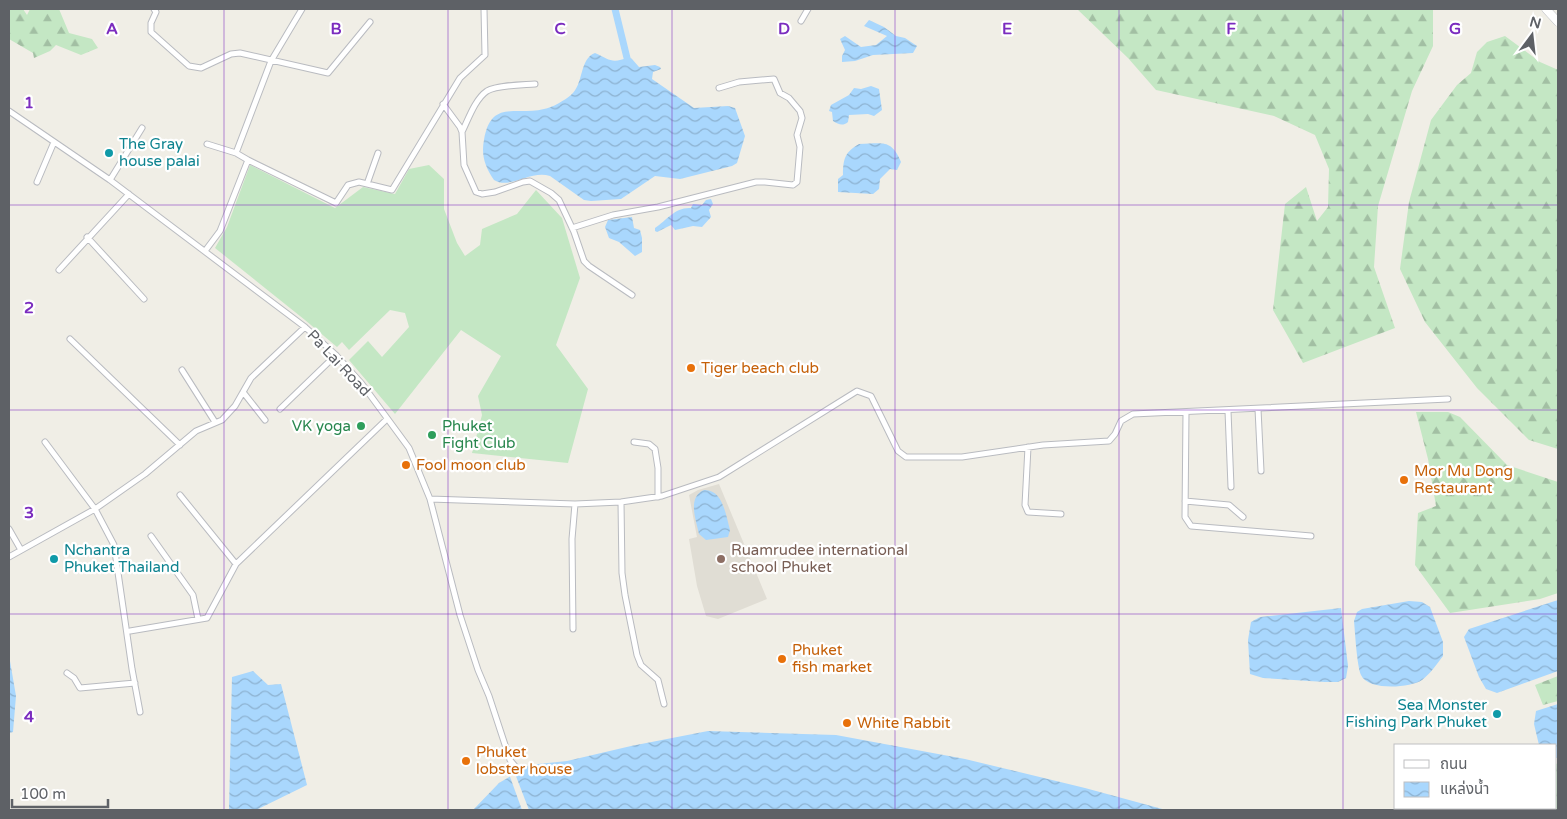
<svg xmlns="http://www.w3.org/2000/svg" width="1567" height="819" viewBox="0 0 1567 819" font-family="'Varela Round','Noto Sans Thai',sans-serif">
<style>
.education{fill:#e0ddd4}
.forest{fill:url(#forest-firs)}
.garden{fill:#c4e7c4}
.water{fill:url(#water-waves)}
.pier{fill:#f0eee6}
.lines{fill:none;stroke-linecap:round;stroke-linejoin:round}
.canal{stroke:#a9d7fd;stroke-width:7}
.street-casing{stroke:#b9bbc0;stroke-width:7}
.secondary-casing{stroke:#babcc2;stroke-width:9}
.street{stroke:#fff;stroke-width:5}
.secondary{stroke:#fff;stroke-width:8}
.grid{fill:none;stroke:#7b2cbf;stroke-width:1;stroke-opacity:0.55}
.culture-dot{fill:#0f9aa8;stroke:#fff;stroke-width:2}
.food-dot{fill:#e8710a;stroke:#fff;stroke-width:2}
.leisure-dot{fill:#2e9e5b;stroke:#fff;stroke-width:2}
.education-dot{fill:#8d6e63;stroke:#fff;stroke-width:2}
.labels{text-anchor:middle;stroke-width:4.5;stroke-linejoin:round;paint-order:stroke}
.culture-label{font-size:15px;fill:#0d838f;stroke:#fff;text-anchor:start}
.street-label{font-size:15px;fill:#5e6166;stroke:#fff}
.food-label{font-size:15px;fill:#c56008;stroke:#fff;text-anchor:start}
.leisure-label{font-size:15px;fill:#27864d;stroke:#fff;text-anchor:end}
.education-label{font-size:15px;fill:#785e54;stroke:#fff;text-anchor:start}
.grid-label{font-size:16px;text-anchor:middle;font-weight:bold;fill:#7b2cbf;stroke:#fff;stroke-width:4.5;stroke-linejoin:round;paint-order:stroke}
</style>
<defs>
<pattern id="forest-firs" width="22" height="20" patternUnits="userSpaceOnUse" patternTransform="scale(1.25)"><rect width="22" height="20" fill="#c4e7c4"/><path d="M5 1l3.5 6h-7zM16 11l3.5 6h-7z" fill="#a2bfa3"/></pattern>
<pattern id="water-waves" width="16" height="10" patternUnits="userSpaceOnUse" patternTransform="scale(1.25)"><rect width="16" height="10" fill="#a9d7fd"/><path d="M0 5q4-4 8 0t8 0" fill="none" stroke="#8db2d1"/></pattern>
</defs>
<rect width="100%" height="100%" fill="#f0eee6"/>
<path class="education" d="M719 484 767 599 718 619 706 616 697 586 689 539 697 537 689 495 698 490Z"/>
<path class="forest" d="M9 9H23L27 15 30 9H59L69 33 92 39 98 48 81 55 56 45 50 51 34 58 33 53 9 39Z
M1077 9H1433V46L1412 91 1378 206 1374 267 1395 328 1303 363 1273 310 1285 204 1306 187 1317 221 1328 207 1329 169 1315 135 1274 116 1156 90 1128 58Z
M1505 36 1540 62 1556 69H1558V449L1529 440 1477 388 1425 322 1400 269 1409 202 1431 120 1457 85 1471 73 1477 52 1487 42Z
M1416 412H1448L1460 417 1507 465 1558 482V593L1540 599 1450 613 1415 565 1418 513 1436 506 1428 459Z
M1558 676V701L1543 705 1535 685Z
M1558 763V810H1392L1396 808H1556V764Z"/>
<path class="garden" d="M250 165 335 208 363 187 395 194 409 169 429 165 444 179V209L457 243 465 256 480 245 482 229 517 214 536 190 562 218 580 278 556 345 588 389 568 463 472 453 482 415 478 396 501 356 461 330 395 414 349 360 368 341 382 357 409 327 405 313 390 310 349 350 342 342 337 347 305 320 215 248 227 227Z"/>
<path class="water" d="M869 20 884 27 896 36 905 38 917 46 913 53 873 55 855 61 842 62V56L845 50 840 39 845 36 861 47 876 45 887 36 864 26Z
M595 53C610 60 612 64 629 57L632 59 639 67 655 65 660 67 661 69 653 72 652 79 694 108 728 106 735 108 745 136 737 163 732 166 680 179 655 176 621 199 591 201 584 200 550 176C530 170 510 190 494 180 485 167 481 155 484 140 491 99 515 116 544 109 552 108 565 100 571 95 584 84 579 59 595 53Z
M871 86 879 89 882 110 874 116 868 114 849 115 848 122C843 126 839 125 833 121L832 112 829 111 831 105 849 95 854 88 861 89Z
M859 144C882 144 891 138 901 162L897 170 890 169 880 179 879 189 873 194 838 192V179L843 175C843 159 845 152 859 144Z
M711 199 713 204 709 210 711 217 702 227 693 226 675 230 671 225 657 232 655 231V228C667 220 675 207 691 208L693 204 702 205 706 200Z
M632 217 634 228 640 230 642 238V252L635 256 619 242 609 238 605 227 608 220Z
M704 490C723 489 726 516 730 530L728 537 706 540 699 534C696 520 687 497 704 490Z
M1558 600V671L1497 693 1486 689 1479 677 1464 637 1469 629Z
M1409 601 1422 602 1430 607 1443 642V656C1437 664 1430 674 1422 680 1410 688 1368 691 1361 675 1357 666 1355 632 1354 621L1357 612 1362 609Z
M1341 608 1348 666 1346 678 1338 682H1325L1263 678 1250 674 1248 640 1251 622 1260 617Z
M9 661H10L16 696 13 732 9 733Z
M253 671 268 685 281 684 307 785 256 810H229L232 677Z
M1558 704V757L1556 758V745H1539L1534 724 1536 711Z
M708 731 836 735 965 759 1085 788 1166 810H473L499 783 529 765 567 761 631 746Z"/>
<path class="pier" d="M514 771 529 810H522L509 774Z"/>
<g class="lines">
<path class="canal" d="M615 9 627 58"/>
<defs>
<path id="street" d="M154 9 156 12 151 23V32L189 66 201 68 231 54 240 53 328 73 370 22
M801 21 808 9
M443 104 460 127 462 132 464 165 476 192 482 194 495 192 523 182 530 181 551 193 559 200 574 232 584 261 589 266 632 295
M9 111 110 180 305 327 336 355 362 384 409 448 430 499 460 615 478 670 489 696 510 760 515 766
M462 132C468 120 475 99 487 91 497 85 522 85 535 84
M207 144 236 153 248 160 336 203 348 185 359 182 392 190 460 78 485 55 484 9
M236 153 271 61 302 9
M110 180 142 128
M37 182 54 142
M367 184 378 153
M572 228 613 215 658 207 756 182H765L793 185 797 182 800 147 797 135 802 118 800 111 789 98 780 93 774 79 739 82 719 88
M87 237 144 299
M205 251 220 231 248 160
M59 270 129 194
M70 339 180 445
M182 370 215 422
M243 392 265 420
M280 409 336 355
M1258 409 1261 471
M1228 411 1231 487
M1186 413 1185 517 1191 526 1311 536
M45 442 95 509 114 545 132 669 140 712
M634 442 649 444 655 449 658 468V497
M1028 447 1025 505 1028 512 1061 514
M180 495 236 564
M430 499 575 504 621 502 662 496 719 477 857 391 871 396 898 451 906 457H962L1043 445 1109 441 1115 434 1121 421 1133 414 1448 399
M1185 501 1229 505 1243 517
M621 502 622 573 625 595 637 655 641 665 658 680 664 704
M9 529 21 550
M151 536 193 595 198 619
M9 557 95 509 145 474 196 431 222 420 235 406 251 378 305 327
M573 629 572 539 575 504
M130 631 207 618 236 564 387 419
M67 673 74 678 80 688 135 683"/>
<path id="secondary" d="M1546 9 1558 22"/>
</defs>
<use href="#street" class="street-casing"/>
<use href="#secondary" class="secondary-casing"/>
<use href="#street" class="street"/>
<use href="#secondary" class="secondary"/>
</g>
<path class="grid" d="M224 9V810M448 9V810M672 9V810M895 9V810M1119 9V810M1343 9V810M9 205H1558M9 410H1558M9 614H1558"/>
<g class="culture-dot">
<circle cx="109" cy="153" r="5"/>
<circle cx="54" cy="559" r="5"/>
<circle cx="1497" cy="714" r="5"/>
</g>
<g class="food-dot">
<circle cx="691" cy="368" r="5"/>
<circle cx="406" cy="465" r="5"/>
<circle cx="1404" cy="480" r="5"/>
<circle cx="782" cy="659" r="5"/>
<circle cx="847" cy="723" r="5"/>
<circle cx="466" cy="761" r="5"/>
</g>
<g class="leisure-dot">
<circle cx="361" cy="426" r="5"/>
<circle cx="432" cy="435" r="5"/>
</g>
<circle class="education-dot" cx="721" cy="559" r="5"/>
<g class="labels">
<g class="culture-label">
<text x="119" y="149">The Gray<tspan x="119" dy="17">house palai</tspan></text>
<text x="64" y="555">Nchantra<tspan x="64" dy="17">Phuket Thailand</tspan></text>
<text x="1487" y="710" text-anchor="end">Sea Monster<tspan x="1487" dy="17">Fishing Park Phuket</tspan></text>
</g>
<g class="street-label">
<text transform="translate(339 363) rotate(47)" y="5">Pa Lai Road</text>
</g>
<g class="food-label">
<text x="701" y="373">Tiger beach club</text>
<text x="416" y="470">Fool moon club</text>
<text x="1414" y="476">Mor Mu Dong<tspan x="1414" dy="17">Restaurant</tspan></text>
<text x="792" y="655">Phuket<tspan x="792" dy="17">fish market</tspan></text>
<text x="857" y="728">White Rabbit</text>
<text x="476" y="757">Phuket<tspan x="476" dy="17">lobster house</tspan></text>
</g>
<g class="leisure-label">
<text x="351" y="431">VK yoga</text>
<text x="442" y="431" text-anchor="start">Phuket<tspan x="442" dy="17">Fight Club</tspan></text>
</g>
<g class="education-label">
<text x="731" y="555">Ruamrudee international<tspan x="731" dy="17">school Phuket</tspan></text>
</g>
</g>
<g class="grid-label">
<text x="112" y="34">A</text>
<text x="336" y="34">B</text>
<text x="560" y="34">C</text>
<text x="784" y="34">D</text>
<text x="1007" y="34">E</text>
<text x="1231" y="34">F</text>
<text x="1455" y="34">G</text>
<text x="29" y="108">1</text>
<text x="29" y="313">2</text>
<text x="29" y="518">3</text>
<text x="29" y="722">4</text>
</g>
<rect width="1567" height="819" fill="none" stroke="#5e6166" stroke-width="20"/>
<rect x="1394" y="744" width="162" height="65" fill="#ffffff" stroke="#bfc0c2"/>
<rect x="1404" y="760" width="25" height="8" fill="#ffffff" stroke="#bfc0c2"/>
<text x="1440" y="769" font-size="15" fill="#5e6166">ถนน</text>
<rect x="1404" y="782" width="25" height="15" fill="url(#water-waves)" stroke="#bfc0c2"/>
<text x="1440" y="794" font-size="15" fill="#5e6166">แหล่งน้ำ</text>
<g transform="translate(1532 35) rotate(15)" stroke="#ffffff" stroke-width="4" paint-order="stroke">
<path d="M0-4L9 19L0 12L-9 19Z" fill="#5e6166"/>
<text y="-8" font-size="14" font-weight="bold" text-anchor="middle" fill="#5e6166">N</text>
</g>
<path d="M12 799v8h96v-8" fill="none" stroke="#5e6166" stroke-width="2.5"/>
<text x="20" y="799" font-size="15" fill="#5e6166" stroke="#ffffff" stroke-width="4" paint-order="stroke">100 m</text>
</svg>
